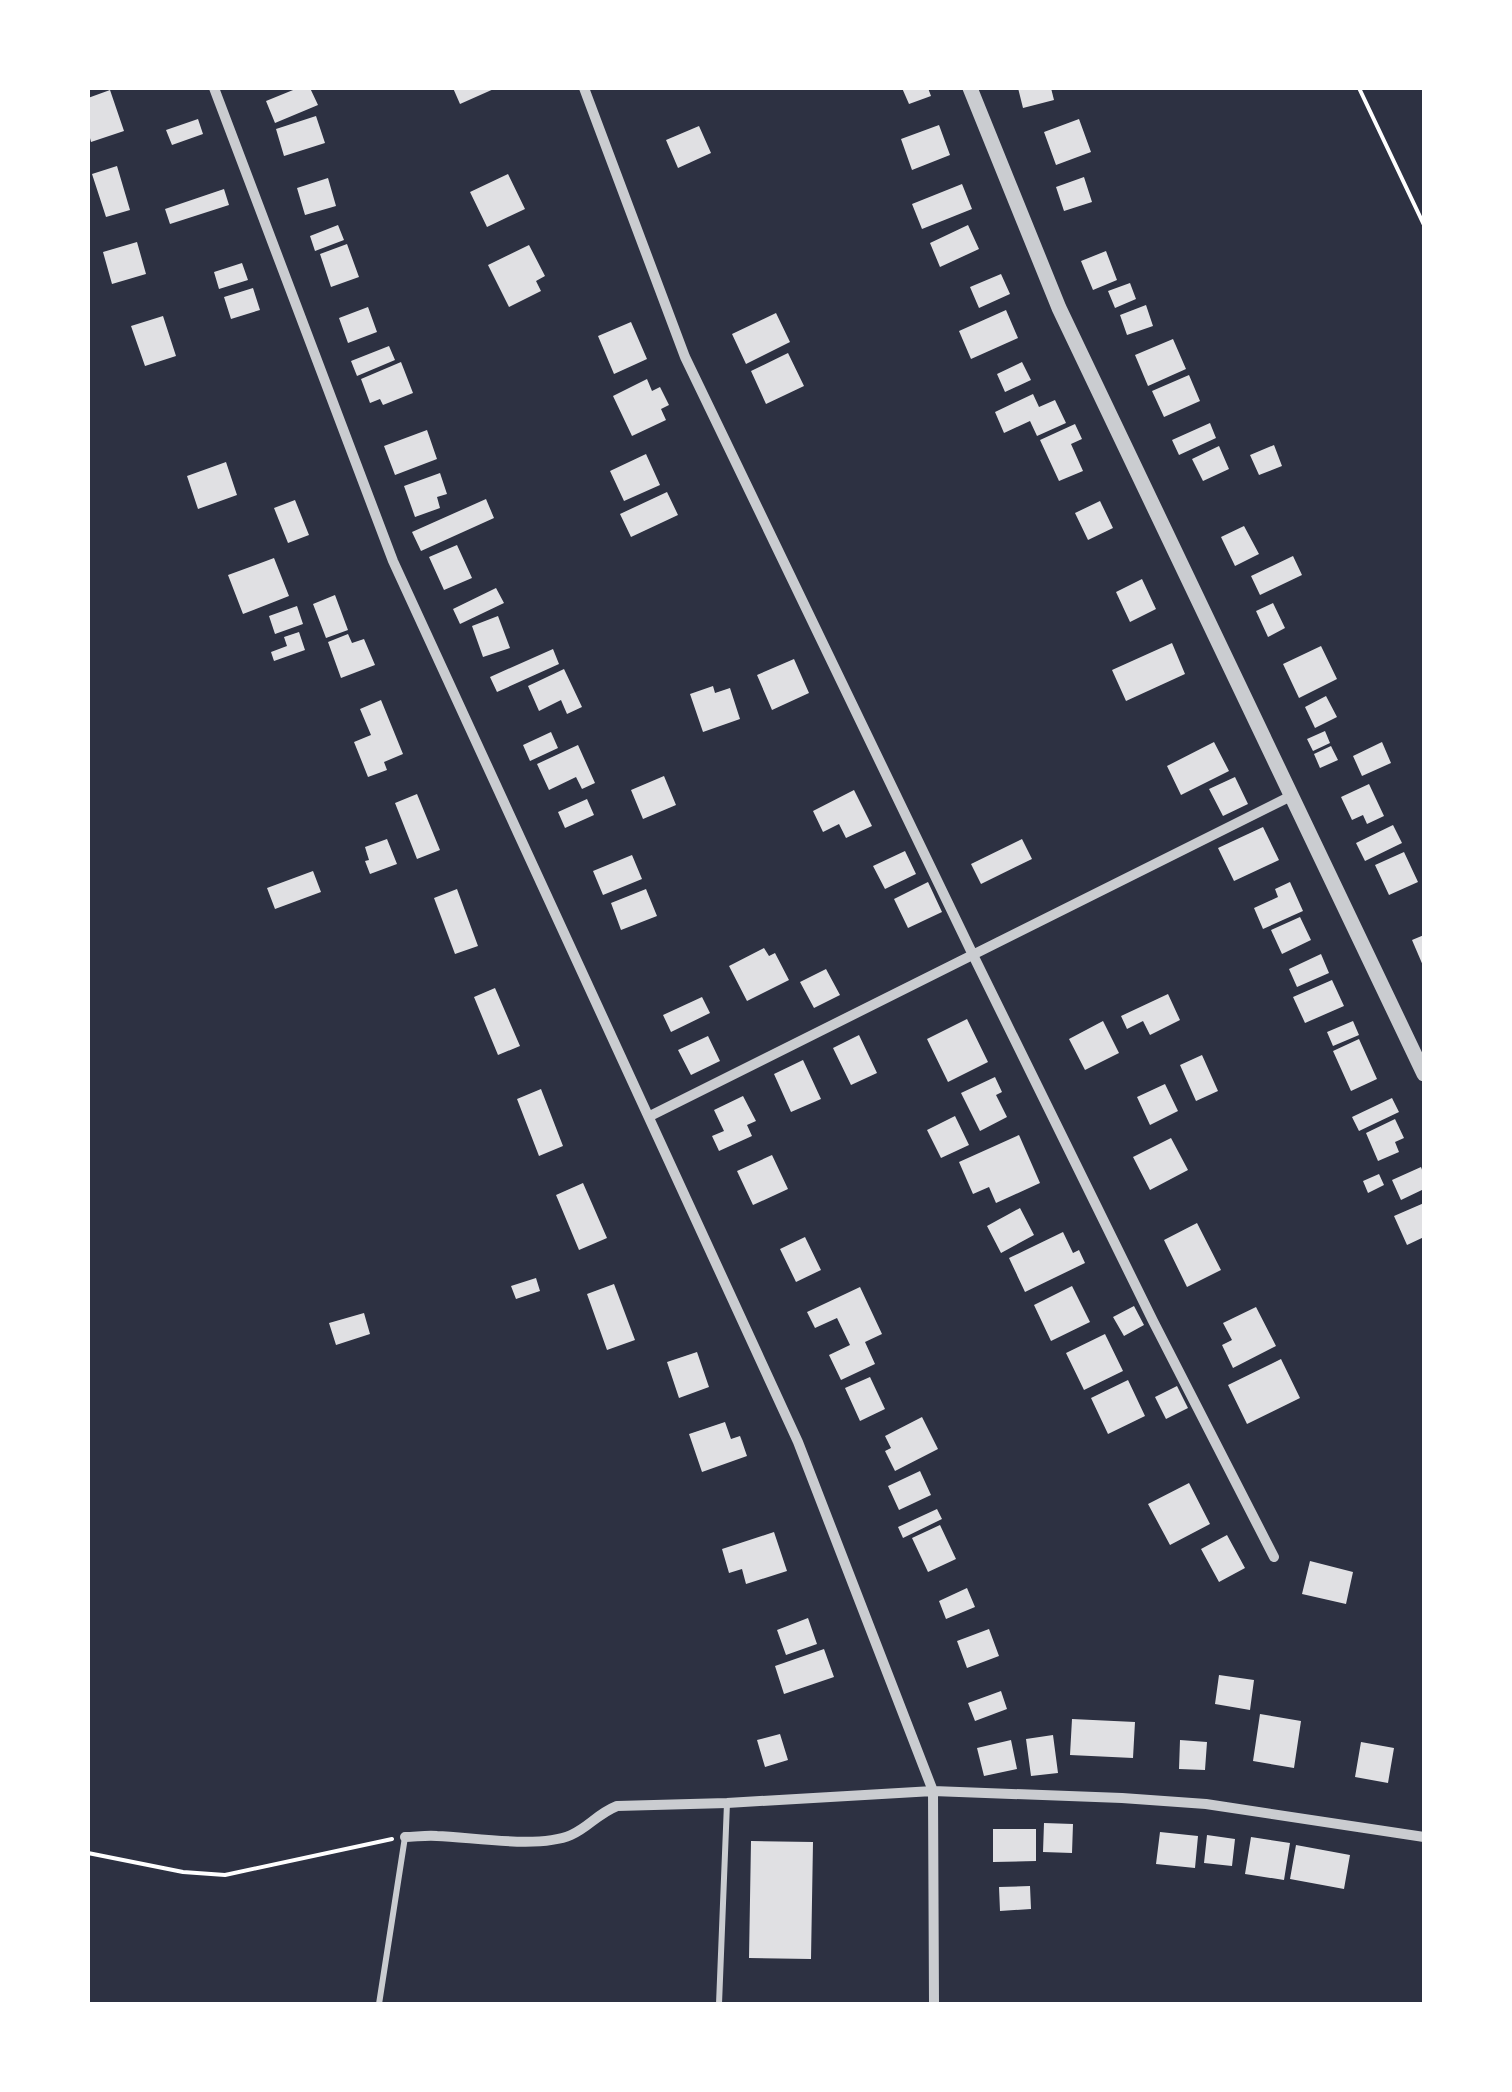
<svg xmlns="http://www.w3.org/2000/svg" width="1512" height="2092" viewBox="0 0 1512 2092" font-family="'Times New Roman',serif">
<style>
.building{fill:#e0e0e3}
.lines{fill:none;stroke-linecap:round;stroke-linejoin:round}
.path{stroke:#fff;stroke-width:4}
.service{stroke:#caccd0;stroke-width:6}
.minor{stroke:#caccd0;stroke-width:10}
.tertiary{stroke:#caccd0;stroke-width:15}
</style>
<rect width="100%" height="100%" fill="#2d3142"/>
<path class="building" d="M298 88H310L318 105 275 123 266 101Z
M453 88H496L460 104Z
M902 88H928L931 96 909 104Z
M1018 88H1051L1054 100 1023 108Z
M110 90 124 131 91 142 88 130V98Z
M316 116 325 143 284 156 276 129Z
M198 119 203 134 172 145 166 130Z
M1079 119 1091 152 1056 165 1044 132Z
M939 125 950 155 912 170 901 139Z
M699 126 711 153 678 168 666 140Z
M117 166 130 210 106 217 92 174Z
M508 174 525 209 487 227 470 192Z
M1084 177 1092 202 1064 211 1056 187Z
M328 178 336 206 305 215 297 188Z
M962 184 972 209 922 229 912 204Z
M224 189 229 205 170 224 165 209Z
M338 225 344 240 315 251 310 236Z
M968 225 979 249 940 267 930 243Z
M137 242 146 274 112 284 103 252Z
M347 244 359 277 331 287 320 254Z
M529 245 545 276 536 281 541 291 509 307 488 265Z
M1106 251 1117 280 1093 290 1081 261Z
M242 263 248 280 219 289 214 272Z
M1001 274 1010 294 979 308 970 287Z
M1130 283 1136 299 1115 308 1108 291Z
M253 288 260 310 231 319 224 297Z
M1146 305 1153 326 1127 335 1120 315Z
M368 307 377 332 348 343 339 318Z
M1006 310 1018 338 971 359 959 331Z
M776 313 790 342 746 364 732 334Z
M163 316 176 356 145 366 131 326Z
M631 322 647 359 614 374 598 336Z
M1173 339 1186 369 1148 386 1135 355Z
M389 346 395 360 357 376 351 361Z
M788 353 804 386 766 404 751 371Z
M401 362 413 393 383 405 380 399 370 403 361 379Z
M1022 362 1031 380 1005 392 997 374Z
M1189 375 1200 401 1164 417 1152 391Z
M647 379 652 391 660 387 669 405 661 409 666 420 632 436 613 396Z
M1033 394 1039 407 1055 400 1066 423 1037 436 1030 421 1004 433 995 412Z
M1210 423 1216 438 1179 455 1172 440Z
M1075 424 1082 439 1071 444 1083 471 1059 481 1040 440Z
M427 430 437 459 395 475 384 446Z
M1274 445 1282 466 1259 475 1250 455Z
M1219 446 1229 469 1203 481 1192 459Z
M646 454 660 485 624 501 610 471Z
M226 462 237 495 198 509 187 476Z
M440 473 447 494 437 497 440 508 415 517 404 486Z
M667 492 678 515 631 537 620 514Z
M486 499 494 518 421 551 412 532Z
M295 500 309 535 288 543 274 508Z
M1100 501 1113 528 1088 540 1075 513Z
M1244 526 1259 554 1235 566 1221 537Z
M457 545 472 578 444 590 429 557Z
M1293 556 1302 575 1260 595 1251 576Z
M274 558 289 596 243 614 228 575Z
M1142 579 1156 609 1130 622 1116 592Z
M496 588 504 603 460 624 453 609Z
M335 595 348 630 326 638 313 604Z
M1273 603 1285 628 1268 637 1256 611Z
M297 606 303 624 275 634 269 616Z
M498 616 510 648 483 657 472 626Z
M299 632 305 650 274 661 271 652 287 646 284 637Z
M348 634 352 643 364 639 375 665 341 678 328 642Z
M1172 643 1185 674 1126 701 1112 670Z
M1321 646 1337 679 1299 698 1283 664Z
M553 649 559 664 497 692 490 677Z
M794 659 809 693 772 710 757 675Z
M564 669 582 707 567 714 561 700 539 711 528 686Z
M713 686 715 693 730 688 740 719 703 732 690 694Z
M1326 696 1337 717 1315 728 1305 707Z
M381 700 403 754 384 762 387 770 368 777 354 742 371 735 360 709Z
M1325 731 1330 743 1313 751 1307 739Z
M551 732 558 748 530 761 523 745Z
M1214 742 1229 771 1181 795 1167 766Z
M1382 742 1391 763 1362 776 1353 756Z
M578 745 595 783 582 789 576 777 549 790 537 764Z
M1331 746 1338 760 1320 768 1314 754Z
M664 776 676 805 643 819 631 790Z
M1235 777 1248 804 1223 816 1209 789Z
M1369 784 1384 816 1367 824 1363 815 1352 820 1341 797Z
M854 790 872 826 846 838 839 824 823 832 813 811Z
M417 794 440 850 417 859 395 803Z
M587 799 594 815 565 828 558 812Z
M1393 825 1402 843 1365 861 1356 843Z
M1263 827 1279 860 1234 881 1218 848Z
M387 839 397 864 370 874 365 861 369 860 365 847Z
M1022 839 1032 859 981 884 971 864Z
M905 851 916 874 885 889 873 866Z
M1404 852 1418 882 1389 895 1375 865Z
M632 855 642 879 603 895 593 871Z
M313 871 321 892 275 909 267 888Z
M928 882 942 912 908 928 894 899Z
M1290 882 1303 911 1263 929 1254 908 1278 897 1275 889Z
M457 889 478 946 455 954 434 898Z
M646 889 657 916 621 930 611 903Z
M1300 917 1311 940 1282 954 1271 930Z
M1424 935V968L1412 940Z
M764 948 769 956 775 953 789 980 747 1001 729 966Z
M1321 954 1329 973 1297 987 1289 969Z
M826 969 840 995 814 1008 800 982Z
M1332 980 1344 1006 1305 1023 1293 997Z
M495 988 520 1046 498 1055 474 997Z
M1168 994 1180 1020 1150 1035 1143 1021 1127 1029 1121 1016Z
M702 997 710 1013 671 1032 663 1015Z
M967 1019 988 1062 948 1082 927 1039Z
M1103 1021 1119 1053 1085 1070 1069 1039Z
M1353 1021 1359 1035 1333 1046 1327 1032Z
M859 1035 877 1073 851 1085 833 1048Z
M708 1036 720 1061 691 1075 678 1050Z
M1359 1039 1377 1079 1351 1091 1333 1051Z
M1202 1055 1218 1091 1196 1101 1180 1065Z
M803 1060 821 1099 791 1112 774 1074Z
M995 1077 1002 1092 996 1095 1007 1117 980 1131 961 1093Z
M1165 1084 1178 1111 1150 1125 1137 1097Z
M541 1089 563 1146 539 1156 517 1099Z
M743 1096 756 1121 747 1125 752 1136 719 1151 712 1136 724 1131 714 1110Z
M1392 1098 1399 1112 1359 1131 1352 1117Z
M955 1116 969 1145 941 1158 927 1130Z
M1395 1119 1404 1138 1395 1142 1399 1152 1378 1161 1366 1133Z
M1019 1135 1040 1183 996 1203 989 1187 973 1194 959 1162Z
M1171 1138 1188 1170 1150 1190 1133 1157Z
M772 1155 788 1189 753 1205 737 1171Z
M1421 1167 1424 1175V1189L1401 1200 1392 1180Z
M1379 1174 1384 1185 1368 1193 1363 1181Z
M583 1183 607 1238 579 1250 556 1195Z
M1424 1203V1237L1407 1245 1394 1216Z
M1020 1208 1034 1235 1001 1253 987 1226Z
M1197 1223 1221 1270 1187 1287 1164 1240Z
M1063 1232 1073 1253 1079 1250 1085 1263 1025 1292 1009 1258Z
M805 1237 821 1270 796 1282 780 1249Z
M536 1278 540 1291 516 1299 511 1286Z
M614 1284 635 1340 607 1350 587 1294Z
M1072 1286 1090 1322 1051 1341 1034 1305Z
M860 1287 882 1334 865 1342 875 1364 841 1380 829 1355 850 1345 837 1318 815 1328 807 1312Z
M1134 1306 1144 1325 1124 1336 1113 1317Z
M1256 1307 1276 1346 1233 1368 1222 1345 1232 1340 1223 1323Z
M364 1313 370 1334 336 1345 329 1323Z
M1105 1334 1123 1371 1084 1390 1066 1353Z
M697 1352 709 1387 679 1398 667 1362Z
M1281 1359 1300 1398 1247 1424 1228 1385Z
M870 1377 885 1409 860 1421 845 1388Z
M1128 1380 1145 1416 1108 1434 1091 1398Z
M1177 1386 1188 1408 1166 1419 1155 1397Z
M922 1417 938 1449 895 1471 885 1451 891 1448 885 1436Z
M725 1422 731 1439 740 1436 747 1456 702 1472 689 1434Z
M920 1471 931 1495 899 1510 888 1486Z
M1189 1483 1210 1524 1170 1545 1148 1504Z
M937 1509 942 1519 903 1538 898 1527Z
M940 1525 956 1559 928 1572 912 1538Z
M774 1532 787 1571 746 1584 742 1569 729 1573 722 1549Z
M1227 1535 1245 1568 1219 1582 1201 1549Z
M1310 1561 1353 1572 1346 1604 1302 1594Z
M967 1588 975 1607 946 1619 939 1601Z
M808 1618 817 1644 786 1655 777 1630Z
M989 1629 999 1656 967 1668 957 1641Z
M824 1649 834 1677 784 1694 775 1666Z
M1219 1675 1254 1680 1250 1710 1215 1704Z
M1001 1691 1007 1709 975 1721 968 1703Z
M1260 1714 1301 1721 1294 1768 1253 1761Z
M1072 1719 1135 1722 1133 1758 1070 1755Z
M780 1734 788 1760 765 1767 757 1740Z
M1053 1735 1058 1773 1031 1776 1026 1739Z
M1011 1740 1017 1769 984 1776 977 1748Z
M1180 1740 1207 1742 1205 1770 1179 1769Z
M1361 1742 1394 1748 1388 1783 1355 1777Z
M1044 1823 1073 1824 1072 1853 1043 1852Z
M993 1829H1036V1861L993 1862Z
M1160 1832 1198 1836 1195 1868 1156 1864Z
M1207 1835 1235 1839 1232 1866 1204 1863Z
M1251 1837 1290 1843 1284 1880 1245 1874Z
M751 1841 813 1842 811 1959 749 1958Z
M1296 1845 1350 1855 1344 1889 1290 1879Z
M1030 1886 1031 1909 1000 1911 999 1887Z"/>
<g class="lines">
<path class="path" d="M1359 88 1424 225
M88 1853 183 1872 225 1875 392 1839"/>
<path class="service" d="M379 2004 405 1837
M719 2004 727 1803"/>
<path class="minor" d="M214 88 393 561 798 1442 933 1791 934 2004
M584 88 685 357 973 955 1153 1321 1274 1557
M650 1116 1293 795
M405 1837C415 1837 426 1835 437 1836 472 1837 539 1849 571 1835 589 1827 597 1814 617 1806L727 1803 933 1791 1122 1798 1206 1804 1424 1837"/>
<path class="tertiary" d="M970 88 1059 308 1424 1074"/>
</g>
<rect width="1512" height="2092" fill="none" stroke="#ffffff" stroke-width="180"/>
</svg>
